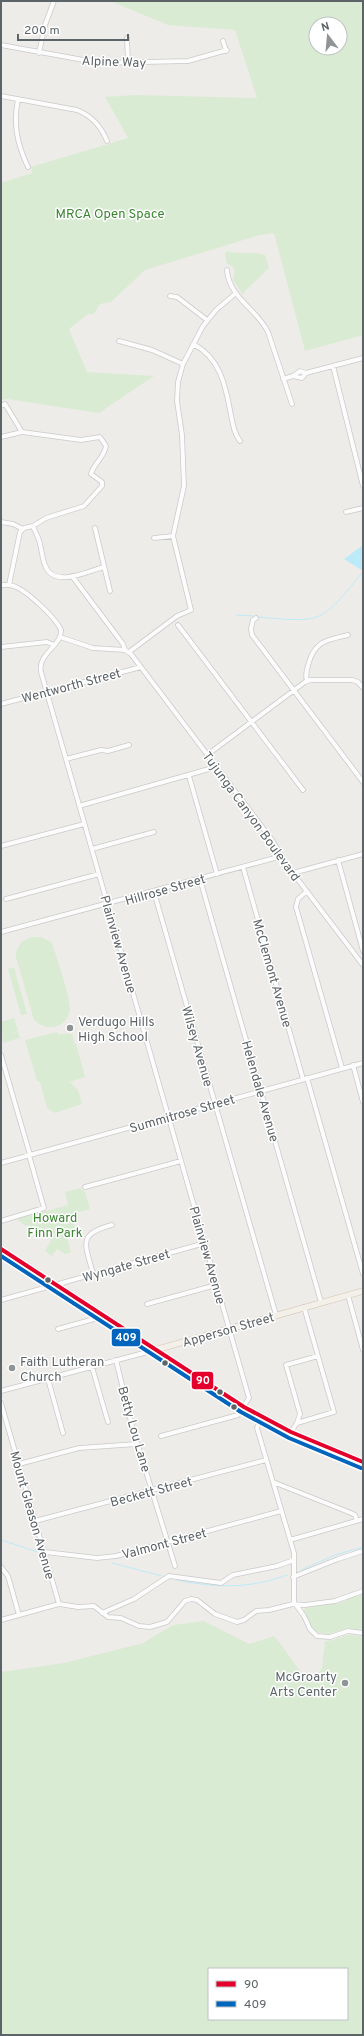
<svg xmlns="http://www.w3.org/2000/svg" width="364" height="2036" viewBox="0 0 364 2036" font-family="Overpass,sans-serif">
<style>
.green{fill:#daebd3;fill-rule:evenodd}
.water{fill:#bdeaf8}
.lines{fill:none;stroke-linecap:round;stroke-linejoin:round}
.stream{stroke:#bdeaf8;stroke-width:1}
.minor-casing{stroke:#cacaca;stroke-width:5.5}
.major-casing{stroke:#d7c8b5;stroke-width:7}
.minor{stroke:#fcfcfc;stroke-width:4}
.major{stroke:#f3efe9;stroke-width:5.5}
.bus-1-casing{stroke:#fff;stroke-width:7}
.bus-2-casing{stroke:#fff;stroke-width:7}
.bus-1{stroke:#e4002b;stroke-width:4}
.bus-2{stroke:#0065bd;stroke-width:4}
.poi-dot{fill:#909495;stroke:#fff;stroke-width:1.5}
.bus-dot{fill:#5d6468;stroke:#fff;stroke-width:1.5}
.labels{text-anchor:middle;stroke-width:3;stroke-linejoin:round;paint-order:stroke}
.street-label{font-size:13px;fill:#5d6468;stroke:#fff}
.park-label{font-size:13px;fill:#3a862f;stroke:#fff}
.poi-label{font-size:13px;fill:#5d6468;stroke:#fff;text-anchor:start}
.line-badge{stroke:#fff;stroke-width:1.5}
.badge-label{font-size:11px;text-anchor:middle;font-weight:bold;fill:#fff}
</style>
<rect width="100%" height="100%" fill="#eeece9"/>
<path class="green" d="M110 1H363V335L305 351 274 233 260 235 145 270 111 302 100 304 94 314H88L69 329 87 372 154 376 99 413 7 399 1 400V183L32 173 31 167 128 138 105 97 135 95 257 98 235 30 168 25ZM316 24H340V48H316Z
M226 251C239 255 256 251 265 255L269 268 245 291 243 295 233 280 235 271 232 266 227 264 225 255Z
M32 937H42L52 943C56 955 71 999 70 1010 69 1017 65 1023 57 1026 49 1029 41 1026 34 1020L16 957V952L21 942Z
M14 967 27 1014 21 1015 8 969Z
M14 1018 18 1031 9 1034 18 1032 20 1038 3 1043 1 1022Z
M57 1032 58 1035 68 1033 72 1034 75 1044H76L85 1077 70 1082 78 1090 82 1104 55 1113 47 1108 40 1082 37 1081 25 1040Z
M80 1188 85 1192 90 1209 72 1214 76 1231 66 1235 71 1252 65 1254 57 1249 52 1256 45 1251 51 1240 27 1225 25 1226 17 1219 68 1205 65 1192Z
M363 1595V1630L348 1628 329 1634 316 1632 310 1626 304 1611 305 1608 340 1603 354 1596Z
M204 1621 249 1644 274 1636C287 1650 297 1672 313 1682L322 1668 325 1641 333 1640 347 1635 360 1636 363 1640V2035H1V1672L64 1663 143 1643 173 1625ZM209 1969H347V2019H209Z"/>
<path class="water" d="M363 545V571L344 559Z"/>
<g class="lines">
<path class="stream" d="M237 615 253 616
M258 617C325 623 320 623 363 572
M1 1540 38 1552
M112 1563 162 1576
M301 1570 335 1555 363 1547
M177 1580C215 1588 250 1589 287 1575"/>
<defs>
<path id="minor" d="M127 38 128 62
M223 41 226 51
M1 45 100 63 188 61 227 50
M39 53 45 25 54 1
M1 96 77 110C92 116 101 126 107 141
M18 99C13 124 17 144 28 167
M227 270C229 298 257 309 268 332L292 404
M170 296 177 297 207 320
M119 341 152 350 183 364
M193 344C221 358 226 388 231 415 233 425 234 433 240 441
M333 366 363 486
M293 376 302 378 306 373
M283 379 293 376 300 371 306 373 363 358
M1 406 5 404 22 432 81 440 100 437 106 446C104 458 94 463 91 474L102 482V486L84 506 46 518 33 526 24 528 20 532 9 585
M1 437 22 432
M346 512 363 508
M1 522 13 524 23 529
M33 526C35 532 39 538 40 544 42 551 42 558 45 565 53 589 88 571 104 567
M95 528 110 591
M154 538 173 536
M72 576 123 644 125 650 131 654 272 840 286 864 363 965
M1 585C6 585 11 584 16 587 28 592 56 618 61 630 62 646 37 654 41 672L249 1398 238 1415 161 1436
M256 618 253 620 251 629 252 635 363 782
M178 625 303 790
M60 637 93 648 125 650
M1 647 47 642 54 645
M129 652 177 616 191 610 173 536 184 486 182 435 177 401 178 382 183 364 203 326 216 310 236 293
M307 681C305 674 307 669 309 662 316 640 328 640 348 635
M1 704 141 667
M207 755 305 682 311 680H352L358 682 363 688
M66 759 101 750 108 751 129 745
M189 776 217 874
M79 806 216 767
M1 846 84 824
M92 849 154 832
M338 860 363 951
M243 867 303 1079
M293 873 363 854
M200 879 321 1302
M307 891 298 899 296 907 342 1068
M154 892 276 1315
M6 899 99 874
M1 932 282 856
M1 1055 30 1155
M353 1065 363 1102
M307 1078 363 1274
M1 1163 363 1063
M85 1187 181 1161
M1 1221 44 1208 29 1155
M93 1274C86 1245 76 1234 112 1225
M348 1295 363 1350
M1 1300 205 1243
M147 1304 216 1285
M58 1329 94 1319 98 1313
M116 1360 132 1426 175 1566
M92 1367 108 1422
M48 1379 63 1433
M1 1391 155 1350
M1 1403 59 1604
M262 1417 257 1428 294 1553V1602L304 1616 310 1629 317 1636 330 1637 348 1631 363 1633
M297 1423 300 1414 286 1365 318 1356
M291 1432 297 1423 334 1412 304 1307
M19 1464 79 1448 137 1444
M273 1482 351 1513 355 1515 357 1521
M35 1521 266 1460
M290 1540 363 1519
M45 1552 97 1558 116 1556 281 1511
M1 1567 8 1576 19 1615
M293 1577 338 1559 363 1551
M102 1613 134 1599 169 1576 221 1583 233 1575 277 1566 294 1560
M1 1620 59 1604 78 1607 94 1606 108 1617 121 1618 139 1626 150 1627 167 1622 185 1601 191 1599 197 1600 215 1614 237 1622 244 1620 256 1611 269 1610 293 1604 305 1605 335 1601 363 1591"/>
<path id="major" d="M1 1249 244 1407 291 1432 363 1462
M155 1350 363 1291"/>
</defs>
<use href="#minor" class="minor-casing"/>
<use href="#major" class="major-casing"/>
<use href="#minor" class="minor"/>
<use href="#major" class="major"/>
<defs>
<path id="bus-1" d="M1 1249 244 1407 291 1432 363 1462"/>
<path id="bus-2" d="M1 1256 241 1412 289 1438 361 1468"/>
</defs>
<use href="#bus-1" class="bus-1-casing"/>
<use href="#bus-2" class="bus-2-casing"/>
<use href="#bus-1" class="bus-1"/>
<use href="#bus-2" class="bus-2"/>
</g>
<g class="poi-dot">
<circle cx="70" cy="1028" r="4"/>
<circle cx="12" cy="1368" r="4"/>
<circle cx="345" cy="1683" r="4"/>
</g>
<g class="bus-dot">
<circle cx="48" cy="1280" r="3.5"/>
<circle cx="165" cy="1363" r="3.5"/>
<circle cx="220" cy="1392" r="3.5"/>
<circle cx="234" cy="1407" r="3.5"/>
</g>
<g class="labels">
<g class="street-label">
<text transform="translate(114 61) rotate(2)" y="5">Alpine Way</text>
<text transform="translate(71 685) rotate(-15)" y="5">Wentworth Street</text>
<text transform="translate(252 816) rotate(54)" y="5">Tujunga Canyon Boulevard</text>
<text transform="translate(165 889) rotate(-16)" y="5">Hillrose Street</text>
<text transform="translate(119 944) rotate(74)" y="5">Plainview Avenue</text>
<text transform="translate(273 973) rotate(74)" y="5">McClemont Avenue</text>
<text transform="translate(198 1046) rotate(74)" y="5">Wilsey Avenue</text>
<text transform="translate(261 1091) rotate(74)" y="5">Helendale Avenue</text>
<text transform="translate(182 1113) rotate(-16)" y="5">Summitrose Street</text>
<text transform="translate(208 1255) rotate(74)" y="5">Plainview Avenue</text>
<text transform="translate(126 1265) rotate(-16)" y="5">Wyngate Street</text>
<text transform="translate(228 1329) rotate(-16)" y="5">Apperson Street</text>
<text transform="translate(135 1429) rotate(74)" y="5">Betty Lou Lane</text>
<text transform="translate(151 1491) rotate(-15)" y="5">Beckett Street</text>
<text transform="translate(33 1515) rotate(74)" y="5">Mount Gleason Avenue</text>
<text transform="translate(164 1543) rotate(-15)" y="5">Valmont Street</text>
</g>
<g class="park-label">
<text x="110" y="218">MRCA Open Space</text>
<text x="55" y="1222">Howard<tspan x="55" dy="15">Finn Park</tspan></text>
</g>
<g class="poi-label">
<text x="78" y="1026">Verdugo Hills<tspan x="78" dy="15">High School</tspan></text>
<text x="20" y="1366">Faith Lutheran<tspan x="20" dy="15">Church</tspan></text>
<text x="337" y="1681" text-anchor="end">McGroarty<tspan x="337" dy="15">Arts Center</tspan></text>
</g>
</g>
<g class="line-badge">
<rect x="111" y="1328" width="30" height="19" rx="4" fill="#0065bd"/>
<rect x="191" y="1371" width="23" height="19" rx="4" fill="#e4002b"/>
</g>
<g class="badge-label">
<text x="126" y="1341">409</text>
<text x="203" y="1384">90</text>
</g>
<rect width="364" height="2036" fill="none" stroke="#5d6468" stroke-width="4"/>
<rect x="208" y="1968" width="140" height="52" fill="#ffffff" stroke="#bec1c3"/>
<rect x="216" y="1981" width="20" height="6" fill="#e4002b" stroke="#bec1c3"/>
<text x="244" y="1988" font-size="12" fill="#5d6468">90</text>
<rect x="216" y="2001" width="20" height="6" fill="#0065bd" stroke="#bec1c3"/>
<text x="244" y="2008" font-size="12" fill="#5d6468">409</text>
<g transform="translate(328 36) rotate(344)"><circle r="19" fill="#ffffff" stroke="#bec1c3"/>
<path d="M0-3L7 15L0 10L-7 15Z" fill="#909495"/>
<text y="-6" font-size="11" font-weight="bold" text-anchor="middle" fill="#5d6468">N</text>
</g>
<path d="M18 34v6h110v-6" fill="none" stroke="#5d6468" stroke-width="2"/>
<text x="24" y="34" font-size="12" fill="#5d6468" stroke="#ffffff" stroke-width="3" paint-order="stroke">200 m</text>
</svg>
